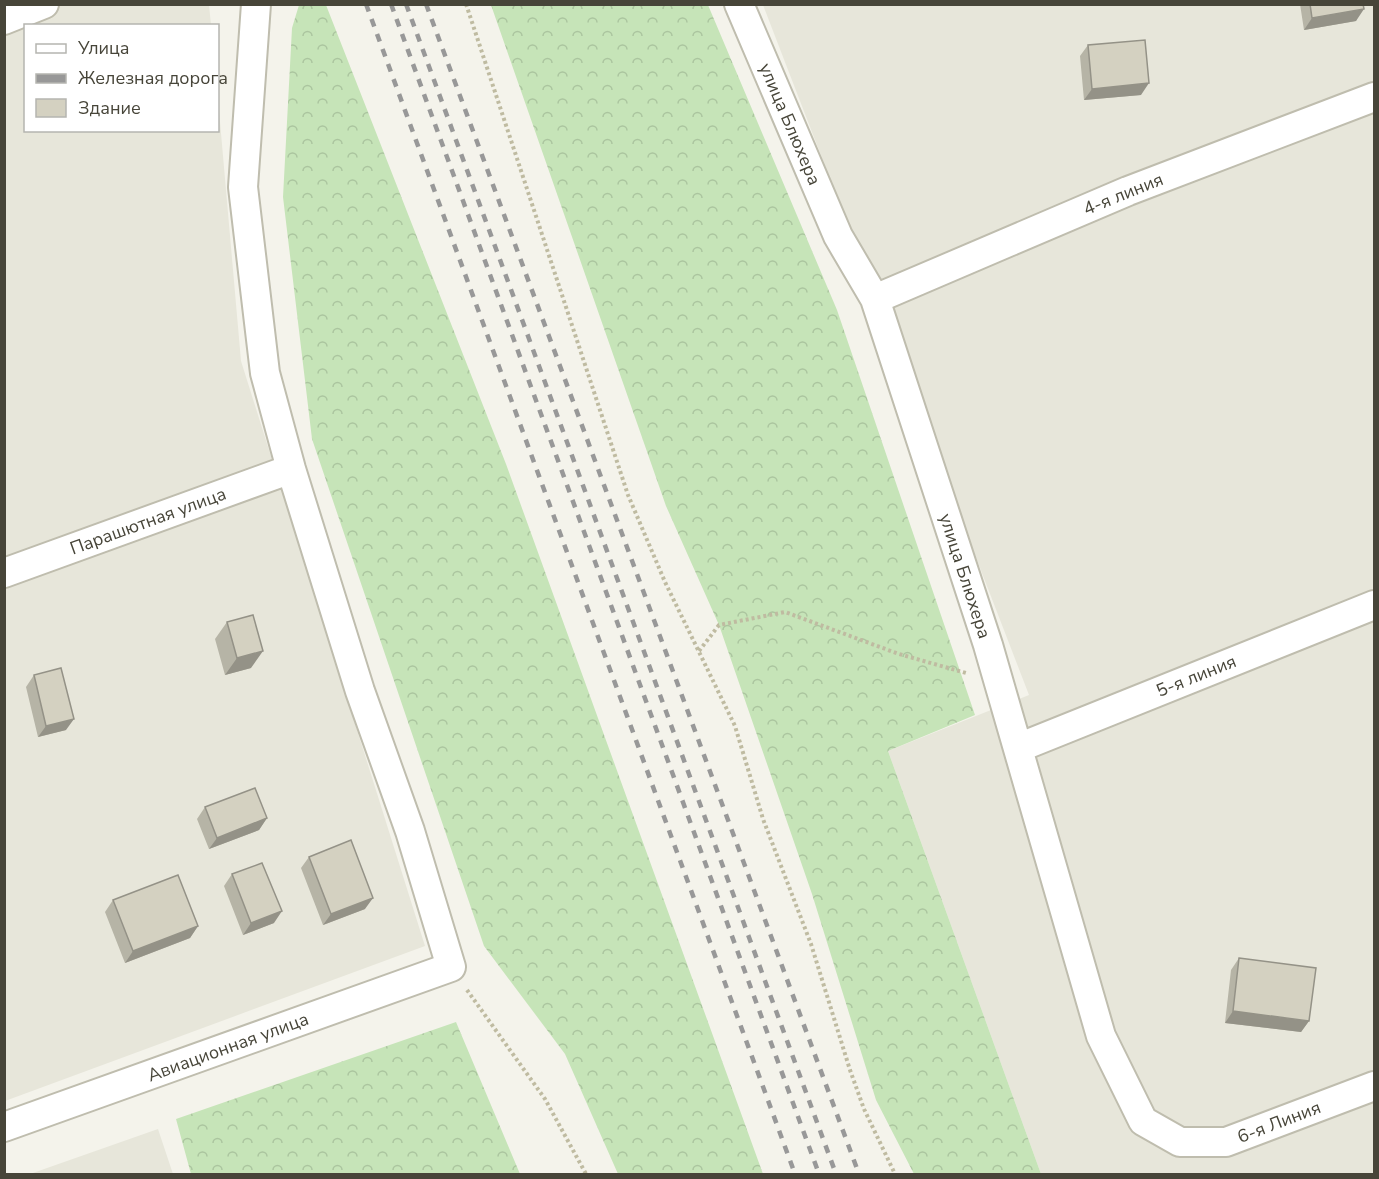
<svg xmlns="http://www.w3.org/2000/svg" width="1379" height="1179" viewBox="0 0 1379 1179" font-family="'Nunito Sans',sans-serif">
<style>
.residential{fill:#e7e6da}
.forest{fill:url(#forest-crowns)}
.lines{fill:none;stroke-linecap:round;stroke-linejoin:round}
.minor-casing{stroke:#bfbdae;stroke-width:32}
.path{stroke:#bfbba1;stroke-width:4;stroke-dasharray:3 3;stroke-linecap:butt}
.minor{stroke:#fff;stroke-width:28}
.rail{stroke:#989898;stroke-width:4.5;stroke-dasharray:8 8;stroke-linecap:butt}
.wall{fill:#b6b4a6}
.shaded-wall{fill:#949287}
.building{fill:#d4d1c1;stroke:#949287;stroke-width:1.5}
.labels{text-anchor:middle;stroke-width:4.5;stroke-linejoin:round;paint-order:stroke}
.street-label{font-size:18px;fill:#474539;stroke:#fff}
</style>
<defs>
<pattern id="forest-crowns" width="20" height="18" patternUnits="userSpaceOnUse" patternTransform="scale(1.5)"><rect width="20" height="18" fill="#c6e4b8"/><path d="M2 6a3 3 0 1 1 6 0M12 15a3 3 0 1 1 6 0" fill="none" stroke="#abc59f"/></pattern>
</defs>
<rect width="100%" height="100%" fill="#f4f3eb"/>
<path class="residential" d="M5 5H209L211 25 26 26V130H218V99L241 361 425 946 5 1101Z
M763 5H1374V1174H1041L888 751 1029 695Z
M158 1129 173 1174H30Z"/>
<path class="forest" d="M299 5H326L506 464 763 1174H618L565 1054 484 946 312 439 283 197 292 28Z
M491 5H708L837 310 975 715 888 751 1041 1174H914L876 1100 812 894 719 625 666 506Z
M456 1022 520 1174H191L176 1119Z"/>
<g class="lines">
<defs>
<path id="minor" d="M739 4 838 236 875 299 988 645 1101 1036 1143 1121 1180 1142H1226L1374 1086
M4 20 44 4
M875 299 1128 191 1374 97
M4 573 291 469
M1018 748 1374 605
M4 1127 451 967 410 831 360 691 291 469 265 373 243 187 256 4"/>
</defs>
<use href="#minor" class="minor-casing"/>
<path class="path" d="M466 4 628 495 665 582 735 726 763 819 811 944 850 1070 864 1109 895 1174
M699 651 719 625 785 612 899 654 966 673
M467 990 545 1099 586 1174"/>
<use href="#minor" class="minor"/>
<path class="rail" d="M366 4 795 1174
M391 4 819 1174
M406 4 836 1174
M426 4 859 1174"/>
</g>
<path class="wall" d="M1300 4H1363L1356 21 1304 30Z
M1088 45 1141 95 1084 100 1080 56Z
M227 622 251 668 225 675 215 639Z
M34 675 66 730 38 737 26 687Z
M205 807 267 818 259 830 209 849 197 819Z
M309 857 365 909 323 925 301 868Z
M232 874 274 923 243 935 224 886Z
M113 900 198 926 190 938 125 963 105 912Z
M1239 958 1309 1021 1301 1032 1225 1023 1231 970Z"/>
<path class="shaded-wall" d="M1364 9 1356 21 1304 30 1312 18Z
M1149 83 1141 95 1084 100 1092 89Z
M263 651 251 668 225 675 237 658Z
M74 719 66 730 38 737 46 726Z
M267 818 259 830 209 849 217 838Z
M373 898 365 909 323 925 331 914Z
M282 911 274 923 243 935 251 923Z
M198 926 190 938 125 963 133 951Z
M1233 1011 1309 1021 1301 1032 1225 1023Z"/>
<path class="building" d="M1310 4H1363L1364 9 1312 18Z
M1145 40 1149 83 1092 89 1088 45Z
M253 615 263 651 237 658 227 622Z
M61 668 74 719 46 726 34 675Z
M255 788 267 818 217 838 205 807Z
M351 840 373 898 331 914 309 857Z
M262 863 282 911 251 923 232 874Z
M178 875 198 926 133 951 113 900Z
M1239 958 1316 968 1309 1021 1233 1011Z"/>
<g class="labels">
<g class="street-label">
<text transform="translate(790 124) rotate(67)" y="6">улица Блюхера</text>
<text transform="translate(1123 194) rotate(-22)" y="6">4-я линия</text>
<text transform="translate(148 521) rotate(-20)" y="6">Парашютная улица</text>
<text transform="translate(965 576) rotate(72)" y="6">улица Блюхера</text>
<text transform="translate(1196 676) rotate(-22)" y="6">5-я линия</text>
<text transform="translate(228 1047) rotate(-20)" y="6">Авиационная улица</text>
<text transform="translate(1279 1122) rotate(-21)" y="6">6-я Линия</text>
</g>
</g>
<rect width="1379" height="1179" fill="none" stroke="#474539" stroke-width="12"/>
<rect x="24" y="24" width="195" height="108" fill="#ffffff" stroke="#b5b5b0" stroke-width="1.5"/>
<rect x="36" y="44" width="30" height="9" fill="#ffffff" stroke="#b5b5b0" stroke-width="1.5"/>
<text x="78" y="54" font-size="18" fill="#474539">Улица</text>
<rect x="36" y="74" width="30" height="9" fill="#989898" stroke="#b5b5b0" stroke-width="1.5"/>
<text x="78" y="84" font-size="18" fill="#474539">Железная дорога</text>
<rect x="36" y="99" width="30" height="18" fill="#d4d1c1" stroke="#b5b5b0" stroke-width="1.5"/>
<text x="78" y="114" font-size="18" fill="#474539">Здание</text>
</svg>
